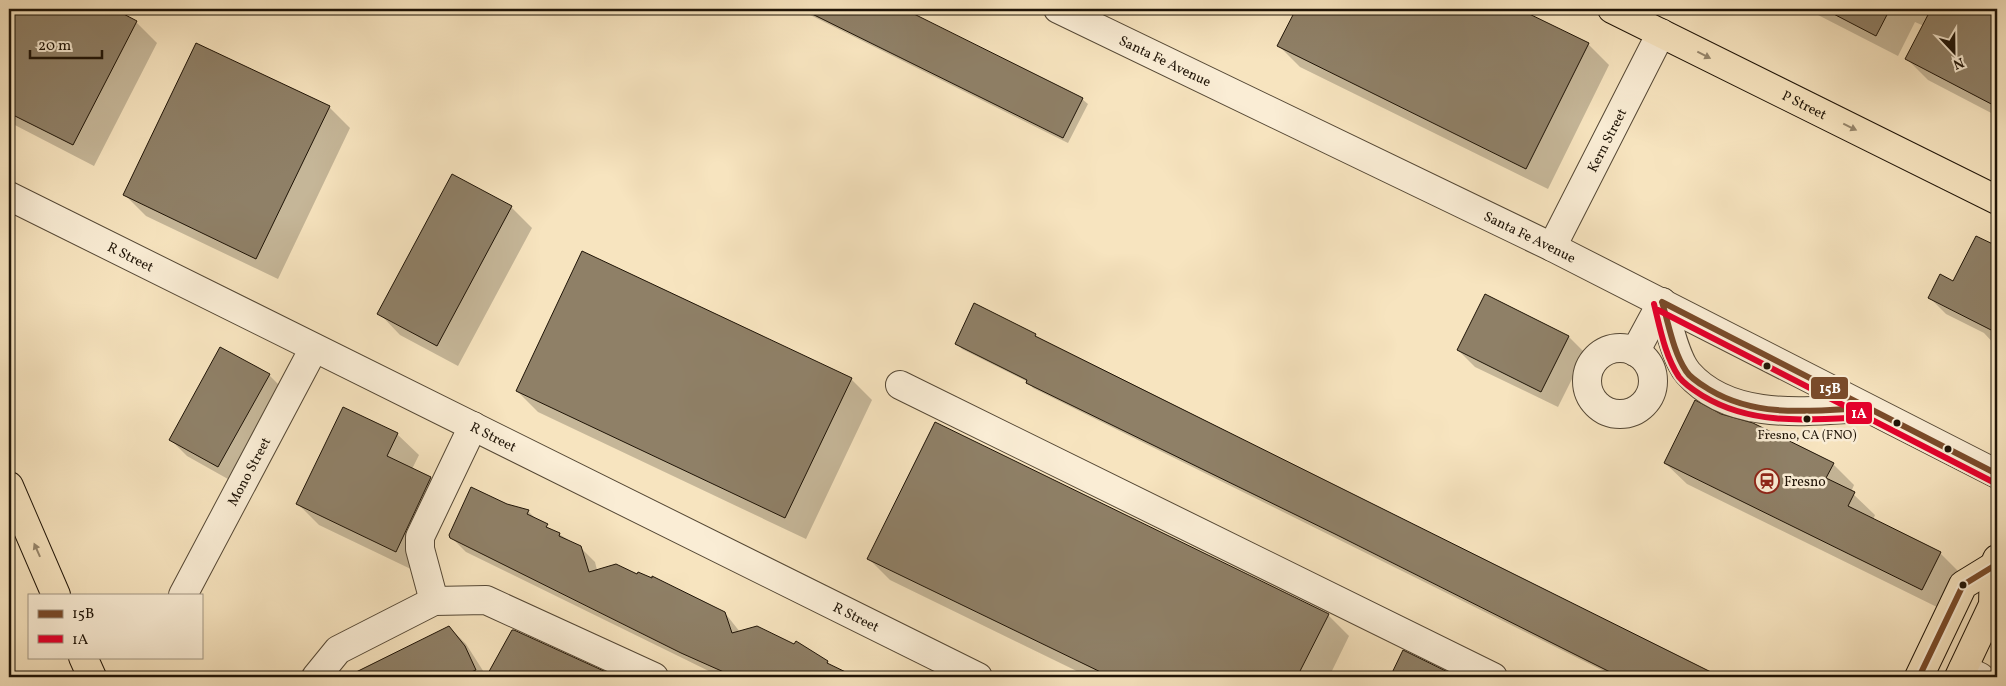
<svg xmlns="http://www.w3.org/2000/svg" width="2006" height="686" viewBox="0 0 2006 686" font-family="Vollkorn,serif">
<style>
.shadow{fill:#0003}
.building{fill:#8f8067;stroke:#1f1407}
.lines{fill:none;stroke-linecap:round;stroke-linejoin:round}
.minor-casing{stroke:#554835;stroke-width:30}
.major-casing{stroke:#1f1407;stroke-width:30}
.highway-casing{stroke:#1f1407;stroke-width:30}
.minor{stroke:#faedd5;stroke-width:28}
.major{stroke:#f7e4bf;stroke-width:28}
.highway{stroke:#f7e4bf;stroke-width:28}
.bus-1-casing{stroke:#faedd5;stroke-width:10}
.bus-2-casing{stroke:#faedd5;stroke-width:10}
.bus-1{stroke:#7a4b2a;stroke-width:6}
.bus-2{stroke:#e4002b;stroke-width:6}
.oneway{fill:#96866c}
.bus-dot{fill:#1f1407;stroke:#faedd5;stroke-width:2}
.labels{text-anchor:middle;stroke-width:5;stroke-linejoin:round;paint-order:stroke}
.bus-label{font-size:13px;fill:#1f1407;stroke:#faedd5}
.street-label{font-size:14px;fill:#1f1407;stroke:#faedd5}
.poi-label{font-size:14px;fill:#1f1407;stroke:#faedd5;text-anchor:start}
.line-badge{stroke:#faedd5;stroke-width:2}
.badge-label{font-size:14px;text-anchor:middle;font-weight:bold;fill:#fff}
</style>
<rect width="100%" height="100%" fill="#f7e4bf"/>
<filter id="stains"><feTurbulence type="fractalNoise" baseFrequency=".004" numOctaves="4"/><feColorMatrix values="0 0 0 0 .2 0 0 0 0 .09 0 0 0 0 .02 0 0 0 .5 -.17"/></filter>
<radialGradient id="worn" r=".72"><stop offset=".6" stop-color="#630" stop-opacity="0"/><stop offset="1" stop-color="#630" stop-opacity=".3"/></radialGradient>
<path class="shadow" d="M9 9H111L136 22 157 43 94 166 9 122Z
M798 9H900L1082 99 1088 104 1068 143Z
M1297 9H1517L1588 44 1609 65 1548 189 1300 67 1279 46Z
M1812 9H1997V116L1928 80 1907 59 1924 26 1915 22 1898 56 1818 15Z
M329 107 350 128 278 279 146 216 125 195Z
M511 207 532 228 458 366 400 335 379 313Z
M1977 237 1997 248V347L1984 333 1946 314 1929 297 1954 283Z
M974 305 1719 677H1616L1033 388 1028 382 962 349 957 343Z
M1569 337 1585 353 1558 407 1475 367 1458 350Z
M269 375 286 392 235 483 187 456 170 439Z
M851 379 872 400 806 539 538 412 517 391Z
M1721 416 1833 464 1854 485 1851 492 1875 515 1873 520 1940 553 1961 574 1943 610 1687 484 1665 463Z
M397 434 419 455 412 469 431 478 452 499 417 572 319 525 298 504Z
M506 505 529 512 538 521 580 547 595 562 597 570 725 613 740 632 827 662 846 677H721L466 552 451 537Z
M869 559 1328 615 1349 636 1329 677H1089L890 580Z
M449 627 466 644 487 677 512 632 613 677H349Z
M1404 652 1455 677H1392Z"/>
<path class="building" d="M9 9H114L137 21 73 145 9 113Z
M802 9H904L1083 98 1063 138Z
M1296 9H1519L1589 43 1526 169 1277 46Z
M1824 9H1890L1876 36Z
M1931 9H1997V107L1905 59Z
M196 43 330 106 256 259 123 195Z
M452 174 512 206 437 346 377 314Z
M1976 236 1997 246V333L1928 298 1940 274 1953 281Z
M582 251 852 378 785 518 516 391Z
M1485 294 1569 336 1541 392 1457 350Z
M974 303 1036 334 1035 336 1721 677H1620L1335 534 1026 383 1027 380 955 344Z
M220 347 270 374 218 467 169 440Z
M1695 400 1721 414 1753 423 1834 463 1826 478 1855 492 1848 506 1941 552 1922 590 1664 463Z
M343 407 398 433 387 456 431 477 396 552 296 504Z
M935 422 1329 614 1297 677H1111L867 559Z
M471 487 507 504 529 510 527 514 548 524 546 527 560 533 559 536 581 546 589 572 616 564 637 574 638 572 652 578V576L725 612 732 633 757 626 794 644 796 641 828 661 827 663 856 677H735L681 653 450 538 449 535Z
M449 626 465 646 476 670 459 677H346Z
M512 630H514L617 677H486Z
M1403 650 1458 677H1390Z"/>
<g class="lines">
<defs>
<g id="minor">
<path id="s1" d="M1058 9 1552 247 1997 474"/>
<path id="s2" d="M9 196 978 677"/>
<path id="s3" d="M1552 247 1661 33"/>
<path d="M1662 302C1668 322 1675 358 1688 373 1731 422 1808 411 1865 408"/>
<circle cx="1620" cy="381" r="33"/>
<path d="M1635 352 1662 302"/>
<path d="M900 385 1493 677"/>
<path id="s4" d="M183 595 314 348"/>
<path d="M434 601 420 549V537L473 426"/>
<path d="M1963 669 1980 677"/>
<path d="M316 677 338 650 434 601 486 600 654 677"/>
</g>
<g id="major">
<path id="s5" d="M1612 9 1997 200"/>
<path d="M1919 677 1963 585 1994 566"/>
<path d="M1959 677 1993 605 1994 566 1997 559"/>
</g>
<path id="highway" d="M9 486 56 595
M83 657 92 677"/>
</defs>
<use href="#minor" class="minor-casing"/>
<use href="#major" class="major-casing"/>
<use href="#highway" class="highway-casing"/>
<use href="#minor" class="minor"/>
<use href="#major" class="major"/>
<use href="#highway" class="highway"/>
<defs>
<path id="bus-1" d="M1662 302 1997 474
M1662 302C1669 325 1673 351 1686 371 1691 379 1702 385 1710 390 1757 418 1812 411 1864 408
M1919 677 1963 585 1994 566"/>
<path id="bus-2" d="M1654 304C1660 328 1665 356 1679 377 1685 385 1695 391 1703 396 1753 426 1809 420 1865 417
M1658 310 1993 482"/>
</defs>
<use href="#bus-1" class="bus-1-casing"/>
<use href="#bus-2" class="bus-2-casing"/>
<use href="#bus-1" class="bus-1"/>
<use href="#bus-2" class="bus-2"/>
</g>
<defs><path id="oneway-solid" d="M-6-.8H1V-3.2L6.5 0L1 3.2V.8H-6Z" transform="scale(1.25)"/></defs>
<g class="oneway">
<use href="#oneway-solid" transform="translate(1704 55) rotate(27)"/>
<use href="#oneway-solid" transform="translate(1850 127) rotate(26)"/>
<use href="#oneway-solid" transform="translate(37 550) rotate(-114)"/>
</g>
<defs>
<symbol id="station-ring" viewBox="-11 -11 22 22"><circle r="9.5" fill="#faedd5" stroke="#8f2418" stroke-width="1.5"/><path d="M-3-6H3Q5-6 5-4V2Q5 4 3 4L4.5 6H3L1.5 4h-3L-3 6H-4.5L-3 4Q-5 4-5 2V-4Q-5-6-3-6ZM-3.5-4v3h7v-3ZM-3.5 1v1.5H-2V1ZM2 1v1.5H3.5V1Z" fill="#8f2418"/></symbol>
</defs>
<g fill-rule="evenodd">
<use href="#station-ring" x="1753" y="467" width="28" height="28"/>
</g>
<g class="bus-dot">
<circle cx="1767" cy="366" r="4.5"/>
<circle cx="1807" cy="419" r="4.5"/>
<circle cx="1897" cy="423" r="4.5"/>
<circle cx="1948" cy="449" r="4.5"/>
<circle cx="1963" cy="585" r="4.5"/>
</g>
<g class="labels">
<g class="bus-label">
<text x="1807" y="439">Fresno, CA (FNO)</text>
</g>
<g class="street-label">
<text dy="5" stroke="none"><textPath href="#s1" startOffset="119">Santa Fe Avenue</textPath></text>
<text dy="5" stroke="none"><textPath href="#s5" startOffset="215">P Street</textPath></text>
<text dy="5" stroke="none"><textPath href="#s3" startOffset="120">Kern Street</textPath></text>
<text dy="5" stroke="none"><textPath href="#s1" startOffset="524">Santa Fe Avenue</textPath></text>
<text dy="5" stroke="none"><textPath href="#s2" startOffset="136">R Street</textPath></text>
<text dy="5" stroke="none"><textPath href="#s2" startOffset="541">R Street</textPath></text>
<text dy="5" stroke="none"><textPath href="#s4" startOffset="140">Mono Street</textPath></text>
<text dy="5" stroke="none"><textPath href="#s2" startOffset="946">R Street</textPath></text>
</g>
<g class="poi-label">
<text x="1784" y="486">Fresno</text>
</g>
</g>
<g class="line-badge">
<rect x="1810" y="376" width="39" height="24" rx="5" fill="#7a4b2a"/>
<rect x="1845" y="401" width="28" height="24" rx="5" fill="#e4002b"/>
</g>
<g class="badge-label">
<text x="1830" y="393">15B</text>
<text x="1859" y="418">1A</text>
</g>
<rect width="2006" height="686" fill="none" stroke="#f7e4bf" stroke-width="30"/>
<rect x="10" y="10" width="1986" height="666" fill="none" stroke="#1f1407" stroke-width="2.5"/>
<rect x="15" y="15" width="1976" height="656" fill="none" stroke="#1f1407"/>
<rect x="28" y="594" width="175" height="65" fill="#faedd5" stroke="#a29683"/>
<rect x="38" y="610" width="25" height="8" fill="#7a4b2a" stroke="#a29683"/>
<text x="72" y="618" font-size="15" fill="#1f1407">15B</text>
<rect x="38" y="635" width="25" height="8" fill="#e4002b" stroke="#a29683"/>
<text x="72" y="644" font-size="15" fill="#1f1407">1A</text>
<g transform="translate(1954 52) rotate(158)" stroke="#faedd5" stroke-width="4" paint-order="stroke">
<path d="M0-4L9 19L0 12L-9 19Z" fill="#1f1407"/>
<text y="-8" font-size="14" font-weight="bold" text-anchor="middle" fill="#1f1407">N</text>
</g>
<path d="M30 50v8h72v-8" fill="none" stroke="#1f1407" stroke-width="2.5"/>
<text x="38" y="50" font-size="15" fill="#1f1407" stroke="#faedd5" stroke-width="4" paint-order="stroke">20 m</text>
<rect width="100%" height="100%" filter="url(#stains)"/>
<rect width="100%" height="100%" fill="url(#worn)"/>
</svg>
